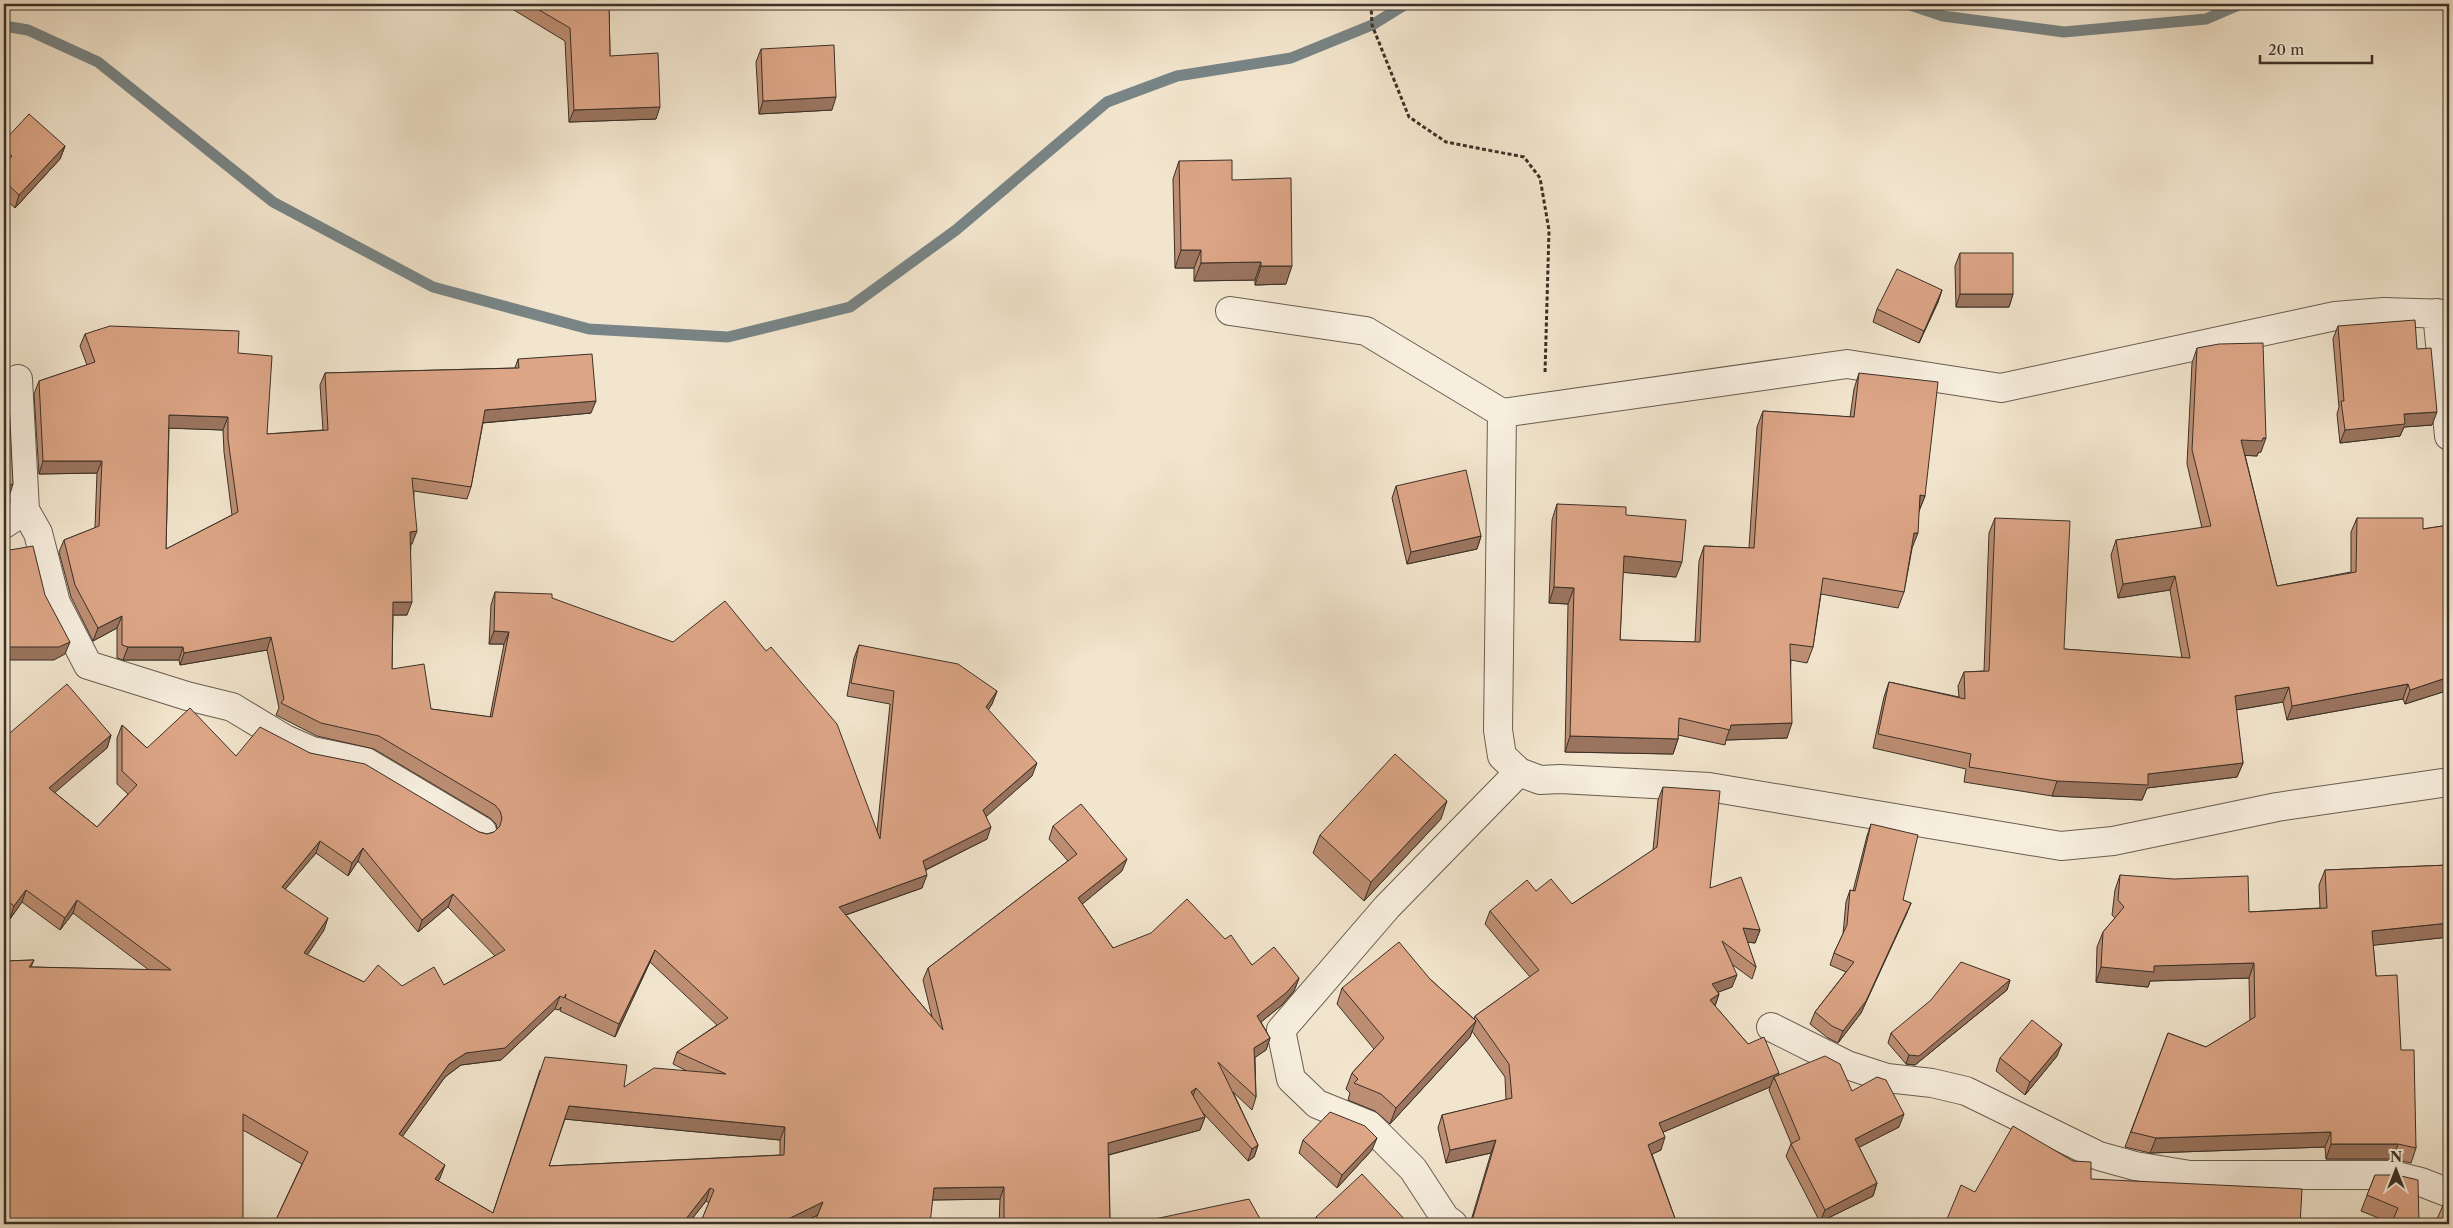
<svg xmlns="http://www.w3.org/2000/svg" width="2453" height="1228" viewBox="0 0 2453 1228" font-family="'Libre Caslon Text',serif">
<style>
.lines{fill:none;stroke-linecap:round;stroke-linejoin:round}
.stream{stroke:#788485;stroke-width:11}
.minor-casing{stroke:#695d50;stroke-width:30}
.path{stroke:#3b3027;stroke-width:3;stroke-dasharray:4 2.5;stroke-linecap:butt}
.minor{stroke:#f7eede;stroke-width:28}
.wall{fill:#bd8e73;stroke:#3b3027;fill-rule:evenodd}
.shaded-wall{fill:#9a745e;stroke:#3b3027}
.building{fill:#dca586;stroke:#3b3027;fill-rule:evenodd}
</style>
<rect width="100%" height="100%" fill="#f2e5cd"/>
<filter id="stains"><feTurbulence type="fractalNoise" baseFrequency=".004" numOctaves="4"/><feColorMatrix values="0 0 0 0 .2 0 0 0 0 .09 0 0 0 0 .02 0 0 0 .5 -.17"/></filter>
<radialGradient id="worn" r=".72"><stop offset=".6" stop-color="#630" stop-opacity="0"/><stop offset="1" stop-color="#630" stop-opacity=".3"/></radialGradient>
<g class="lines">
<path class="stream" d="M1907 4 1943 16 2064 32 2206 19 2241 4
M4 26 28 30 98 62 273 202 433 287 589 329 728 337 850 307 956 230 1107 102 1177 76 1291 58 1372 25 1406 4"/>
<defs>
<path id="minor" d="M1230 311 1366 331 1502 413 1847 364 2001 388 2335 316 2384 312 2449 314
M2437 313 2449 436
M18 379 25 510 38 533 56 603 88 665 187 696 232 707 285 739 312 751 366 762 482 831
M1502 413 1498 730 1502 756 1519 772 1540 780 1560 779 1709 787 2061 846 2113 841 2277 807 2449 782
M4 524 25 510
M1771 1027 1847 1065 1887 1078 1932 1083 1966 1091 2099 1156 2135 1166 2190 1175H2393L2421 1182 2449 1193
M1453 1224 1445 1218 1413 1169 1369 1125 1317 1104 1291 1079 1281 1030 1387 907 1519 772"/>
</defs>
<use href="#minor" class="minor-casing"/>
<path class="path" d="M1371 4 1372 25 1409 117 1446 142 1524 157 1540 178 1549 230 1545 373"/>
<use href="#minor" class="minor"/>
</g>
<path class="wall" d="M504 4H609L610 56 656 119 569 122 565 41Z
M761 49 832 110 759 114 756 62Z
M4 141 65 146 60 159 15 208 4 198Z
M1179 161 1232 180 1286 284 1255 285V280L1194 281V268H1175L1173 179Z
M1960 253 2013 294 2009 307H1956L1955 266Z
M1942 290 1938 302 1919 343 1873 322 1877 309Z
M2338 326 2417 349 2432 425 2404 427 2400 436 2340 443 2337 414 2339 407 2333 339Z
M85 334 238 353 267 434 323 430 320 385 325 373 515 368 518 359 591 413 483 423 471 487 467 499 414 491 412 544H411L407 615H393L392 669 431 709 490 717 504 644H489L491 605 495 592 552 598 877 832 890 704 847 696 854 658 859 645 997 691 992 704 988 710 1032 776 986 816 987 839 926 870 922 888 846 915 932 1017 923 980 928 968 1068 861 1049 839 1053 826 1122 871 1082 904 1113 948 1225 939 1252 965 1299 978 1294 991 1282 1005 1261 1022 1270 1038 1266 1050 1255 1057 1256 1097 1252 1110 1233 1092 1258 1145 1254 1157 1248 1161 1203 1113 1205 1117 1200 1130 1109 1155 1110 1224H999L1000 1199 932 1200 818 1215 799 1224H700L709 1203 706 1201 688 1224H274L302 1164 243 1130 4 961 34 960 31 967 149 970 73 913 60 930 22 902 10 919 4 914V737V738L111 735 107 748 54 792 97 827 128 794 117 784V738L122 725 147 748 236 756 310 753 479 832 487 834 494 832 497 829 496 824 490 818 374 749 317 736 276 715 279 708 267 650 180 665 179 660H123L117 658V628L93 641 71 597 59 552 64 540 95 528 97 473 39 474 34 394 39 381 87 365 80 346ZM169 428 223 430 224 452 232 515 166 549ZM316 853 348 876 358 861 418 932 448 907 495 956 444 985 402 986 364 982 307 955 324 930 285 889ZM650 962 717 1025 677 1052 673 1064 687 1071 624 1087 540 1070 493 1213 438 1181 440 1178 402 1136 445 1077 461 1065 501 1060 555 1009 559 1010 561 1007 560 1011 615 1037ZM565 1119 780 1140V1155L549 1166Z
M2197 348 2261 452 2258 453 2257 456 2245 455 2277 586 2351 572V532L2357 518 2423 529 2449 525V690L2405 704 2403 699 2287 720 2283 702 2236 710 2243 763 2237 777 2147 788 2142 800 2052 796 1964 782 1966 769 1873 748 1884 697 1889 682 1959 697 1958 686 1964 672 1984 671 1989 533 1995 518 2064 649 2182 658 2170 590 2118 598 2111 555 2116 540 2202 528 2187 464 2192 363Z
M1859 373 1925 496 1919 511 1904 592 1898 608 1821 594 1813 647 1807 663 1791 660 1787 738 1726 740 1725 745 1678 735V739L1673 754 1565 752 1568 604 1549 603 1552 520 1557 504 1626 515 1676 577 1623 572 1620 640 1695 642 1699 561 1704 546 1749 548 1757 427 1763 411 1850 417 1854 389Z
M1396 486 1481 536 1477 549 1407 564 1392 498Z
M1663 787 1710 888 1760 930 1755 943 1747 942 1756 967 1752 979 1733 965 1732 987 1718 992 1719 994 1715 1006 1748 1044 1778 1076 1852 1091 1899 1127 1859 1147 1877 1183 1873 1196 1820 1222 1786 1156 1791 1144V1143L1769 1090 1770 1087 1663 1132 1661 1150 1652 1154 1677 1224H1470L1491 1153 1446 1163 1438 1128 1442 1115 1506 1100 1505 1077 1472 1031 1470 1037 1390 1124 1375 1111 1348 1100 1350 1093 1346 1089 1352 1073 1374 1049 1337 1004 1342 988 1430 979 1474 1019 1475 1016 1530 977 1485 924 1490 911 1536 891 1572 904 1653 850 1658 800Z
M1441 819 1364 901 1313 853 1320 835Z
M1871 824 1903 900 1911 903 1906 915 1861 1013 1838 1043 1828 1038 1810 1024 1815 1012 1846 972 1830 965 1834 953 1843 934 1846 902 1850 890 1853 891 1867 836Z
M2449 865V937L2373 945 2376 976 2401 1050 2416 1148 2411 1163 2393 1159H2326L2325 1147 2150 1153 2125 1147 2168 1033 2206 1047 2250 1021 2249 978 2150 981 2148 987 2096 982 2097 947 2103 932 2115 918 2112 915 2115 890 2120 875 2249 912 2320 908 2319 885 2325 870Z
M2010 980 2007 990 1915 1065 1906 1064 1888 1043 1891 1033Z
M2057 1056 2025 1095 1996 1071 2000 1058Z
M1303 1140 1372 1150 1337 1188 1299 1153Z
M2375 1175 2419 1224 2391 1223 2361 1211Z
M1316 1217 1409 1224H1314Z"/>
<path class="shaded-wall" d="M836 97 832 110 759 114 763 101Z
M660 107 656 119 569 122 574 110Z
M65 146 60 159 15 208 19 195Z
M1181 250H1201L1194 268H1175Z
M1261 262 1255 280 1194 281 1201 263Z
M1261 266H1292L1286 284 1255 285Z
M1942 290 1938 302 1919 343 1924 331Z
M1960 294H2013L2009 307H1956Z
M596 401 591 413 480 423 485 410Z
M2437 412 2432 425 2404 427 2400 436 2340 443 2345 430 2404 414Z
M169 415 228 417 223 430 165 428Z
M2266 438 2261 452 2258 453 2257 456 2236 455 2241 440Z
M43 461H102L97 473 39 474Z
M13 484 9 497 4 498V486Z
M1920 495 1925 496 1919 511Z
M417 531 412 544H406L410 532Z
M1914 533H1918L1912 548H1909Z
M1481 536 1477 549 1407 564 1411 552Z
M1624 556 1682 562 1676 577 1618 572Z
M2175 576 2170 590 2118 598 2123 584Z
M1554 587 1574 588 1568 604 1549 603Z
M393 602H412L407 615H389Z
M122 616 117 628 93 641 98 628Z
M494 631 509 632 504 644H489Z
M271 637 267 650 180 665 184 653Z
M70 642 65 654 54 660H4V647Z
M128 647H183L179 660H123Z
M2449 677V690L2405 704 2410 690Z
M2408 684 2403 699 2287 720 2292 706Z
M2289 687 2283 702 2229 711 2235 696Z
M997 691 992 704 981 720 986 707Z
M1792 723 1787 738 1726 740 1731 725Z
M111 735 107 748 45 801 49 788Z
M1570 736 1678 739 1673 754 1565 752Z
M1037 763 1032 776 979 823 983 810Z
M2243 763 2237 777 2147 788 2142 800 2052 796 2057 781 2148 774Z
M1447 801 1441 819 1364 901 1371 882Z
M991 827 987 839 919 873 923 861Z
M320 841 316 853 277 899 282 887Z
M363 848 358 861 348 876 352 863Z
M1127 859 1122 871 1074 911 1078 898Z
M927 875 922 888 834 919 839 907Z
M26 890 22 902 10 919 14 906Z
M453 894 448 907 418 932 422 920Z
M77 900 73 913 60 930 65 918Z
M1911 903 1906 915 1861 1013 1838 1043 1843 1031Z
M328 918 324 930 300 966 304 953Z
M2449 923V937L2367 946 2372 931Z
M1743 928 1760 930 1755 943 1738 941Z
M655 950 650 962 615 1037 619 1024Z
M2254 963 2249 978 2150 981 2148 987 2096 982 2101 967Z
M1737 975 1732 987 1708 996 1712 984Z
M1299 978 1294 991 1282 1005 1252 1029 1257 1016Z
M2010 980 2007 990 1915 1065 1906 1064 1909 1055Z
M1719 994 1715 1006 1710 1000Z
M560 996 555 1009 501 1060 461 1065 445 1077 395 1147 399 1134 449 1064 466 1053Z
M1476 1021 1470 1037 1390 1124 1396 1108Z
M1270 1038 1266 1050 1250 1061 1254 1048Z
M2062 1044 2057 1056 2025 1095 2030 1082Z
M1779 1073 1776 1082 1774 1077 1770 1087 1654 1136 1659 1123Z
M1196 1088 1191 1101V1092Z
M569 1106 785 1127 780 1140 564 1119Z
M1904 1114 1899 1127 1850 1152 1855 1139Z
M1205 1117 1200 1130 1104 1156 1108 1143Z
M2331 1132 2325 1147 2150 1153 2156 1138Z
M1665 1137 1661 1150 1644 1158 1648 1145Z
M1377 1138 1372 1150 1337 1188 1342 1175Z
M1496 1140 1491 1153 1446 1163 1450 1150Z
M2331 1144H2398L2393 1159H2326Z
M1258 1145 1254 1157 1248 1161 1252 1149Z
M445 1165 440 1178 430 1192 435 1179Z
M1877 1183 1873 1196 1820 1222 1825 1210Z
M1004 1187 1000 1199 929 1200 934 1188Z
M710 1188 706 1201 688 1224H682Z
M823 1202 818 1215 799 1224H778Z"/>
<path class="building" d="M529 4H609L610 56 658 53 660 107 574 110 570 28Z
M834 45 836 97 763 101 761 49Z
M29 114 65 146 19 195 4 181V165L12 156 4 152V141Z
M1232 160V180L1291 178 1292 266H1261V262L1201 263V250H1181L1179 161Z
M1960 253H2013V294H1960Z
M1897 269 1942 290 1924 331 1877 309Z
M4 317H5L13 484 4 486Z
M2415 320 2417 349 2431 348 2437 412 2404 414 2405 424 2345 430 2341 401H2344L2338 326Z
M110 326 239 331 238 353 272 356 267 434 328 430 325 373 519 368 518 359 592 354 596 401 485 410 471 487 412 478 417 531 410 532 412 602H393L392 669 424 664 431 709 492 717 509 632 494 631 495 592 552 594V598L673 642 725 601 766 651 771 647 837 724 880 839 894 691 851 683 859 645 958 664 997 691 986 707 1037 763 983 810 991 827 923 861 927 875 839 907 943 1030 928 968 1077 854 1053 826 1081 804 1127 859 1078 898 1113 948 1151 933 1187 899 1225 939 1231 935 1252 965 1274 947 1299 978 1287 992 1257 1016 1270 1038 1254 1048 1256 1097 1218 1062 1258 1145 1252 1149 1196 1088 1191 1092 1205 1117 1108 1143 1110 1224H1004V1187L934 1188 930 1224H814L823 1202 778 1224H700L714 1190 710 1188 682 1224H274L308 1152 243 1114V1224H4V961L34 960 29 967 171 970 77 900 65 918 26 890 14 906 4 898V737V738L67 684 111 735 49 788 97 827 137 785 122 771V725L147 748 190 708 236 756 260 727 310 753 365 764 479 832 487 834 494 832 500 826 502 818 500 811 495 805 379 736 321 723 281 703 284 699 271 637 184 653 183 647H128L122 645V616L98 628 75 585 64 540 99 526 102 461H43L39 381 95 362 85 334ZM169 415 228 417V439L238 512 166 549ZM320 841 352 863 363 848 422 920 453 894 505 950 444 985 434 967 402 986 378 965 364 982 304 953 328 918 282 887ZM655 950 728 1018 677 1052 726 1074 654 1068 624 1087 627 1065 545 1057 493 1213 435 1179 445 1165 399 1134 449 1064 466 1053 505 1048 560 996 564 998 566 994 565 998 619 1024ZM569 1106 785 1127 784 1155 549 1166Z
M2263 343 2266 438H2263L2262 441 2241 440 2277 586 2356 572 2357 518H2423V529L2449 525V677L2410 690 2408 684 2292 706 2289 687 2235 696 2243 763 2148 774V785L2057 781 1969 767 1971 754 1878 734 1889 682 1965 699 1964 672 1989 671 1995 518 2070 521 2064 649 2190 658 2175 576 2123 584 2116 540 2211 526 2192 450 2197 348 2219 344Z
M1859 373 1938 382 1925 496 1920 495 1918 533H1914L1904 592 1823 578 1813 647 1790 644 1792 723 1731 725 1730 730 1679 718 1678 739 1570 736 1574 588 1554 587 1557 504 1626 507V515L1686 520 1682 562 1624 556 1620 640 1700 642 1704 546 1754 548 1763 411 1854 417Z
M1466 470 1481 536 1411 552 1396 486Z
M33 546 45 595 70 642 59 647H4V551Z
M1395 754 1447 801 1371 882 1320 835Z
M1663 787 1720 791 1710 888 1741 877 1760 930 1743 928 1756 967 1722 941 1737 975 1712 984 1719 994 1710 1000 1748 1044 1764 1037 1779 1073 1659 1123 1665 1137 1648 1145 1677 1224H1541V1223L1540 1224H1471L1496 1140 1450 1150 1442 1115 1512 1098 1509 1064 1475 1016 1539 970 1490 911 1527 880 1536 891 1551 879 1572 904 1657 847Z
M1871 824 1918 835 1903 900 1911 903 1866 1001 1843 1031 1832 1026 1815 1012 1854 962 1834 953 1847 925 1850 890 1855 891Z
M2449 865V923L2372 931 2376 976 2397 975 2401 1050H2414L2416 1148 2398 1144H2331V1132L2156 1138 2131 1132 2168 1033 2206 1047 2255 1017 2254 963 2154 966V972L2101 967 2103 932 2124 907 2118 900 2120 875 2174 879 2248 876 2249 912 2327 908 2325 870Z
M1399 942 1430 979 1476 1021 1396 1108 1381 1094 1354 1083 1358 1079 1352 1073 1384 1038 1342 988Z
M1961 962 2010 980 1919 1056 1909 1055 1891 1033 1931 1000Z
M2032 1020 2062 1044 2030 1082 2000 1058Z
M1825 1056 1840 1064 1852 1091 1877 1077 1886 1080 1904 1114 1855 1139 1877 1183 1825 1210 1791 1144 1800 1139 1774 1077Z
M1330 1112 1365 1126 1377 1138 1342 1175 1303 1140Z
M2013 1126 2073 1161 2091 1162V1179L2302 1189 2300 1224H1945L1961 1185 1975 1192Z
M1362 1174 1409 1224H1324L1316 1217Z
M2375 1175H2397L2418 1180 2419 1224H2391L2398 1208 2367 1195Z
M2449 1191V1224H2435Z
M1249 1199 1263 1224H1131Z
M1913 1220 1943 1224H1913Z
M1690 1222V1224H1682Z"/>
<rect width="2453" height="1228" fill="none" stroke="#f2e5cd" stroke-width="20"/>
<rect x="5" y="5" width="2443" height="1218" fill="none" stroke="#3b3027" stroke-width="2.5"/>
<rect x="10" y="10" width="2433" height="1208" fill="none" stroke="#3b3027"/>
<g transform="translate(2396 1170)" stroke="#f7eede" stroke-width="4" paint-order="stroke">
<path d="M0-4L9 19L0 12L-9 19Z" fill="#3b3027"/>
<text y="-8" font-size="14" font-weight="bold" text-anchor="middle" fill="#3b3027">N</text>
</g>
<path d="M2260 55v8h112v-8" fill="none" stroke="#3b3027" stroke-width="2.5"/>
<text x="2268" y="55" font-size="15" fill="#3b3027" stroke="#f7eede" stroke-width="4" paint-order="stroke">20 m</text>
<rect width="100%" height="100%" filter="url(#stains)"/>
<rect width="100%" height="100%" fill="url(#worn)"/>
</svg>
